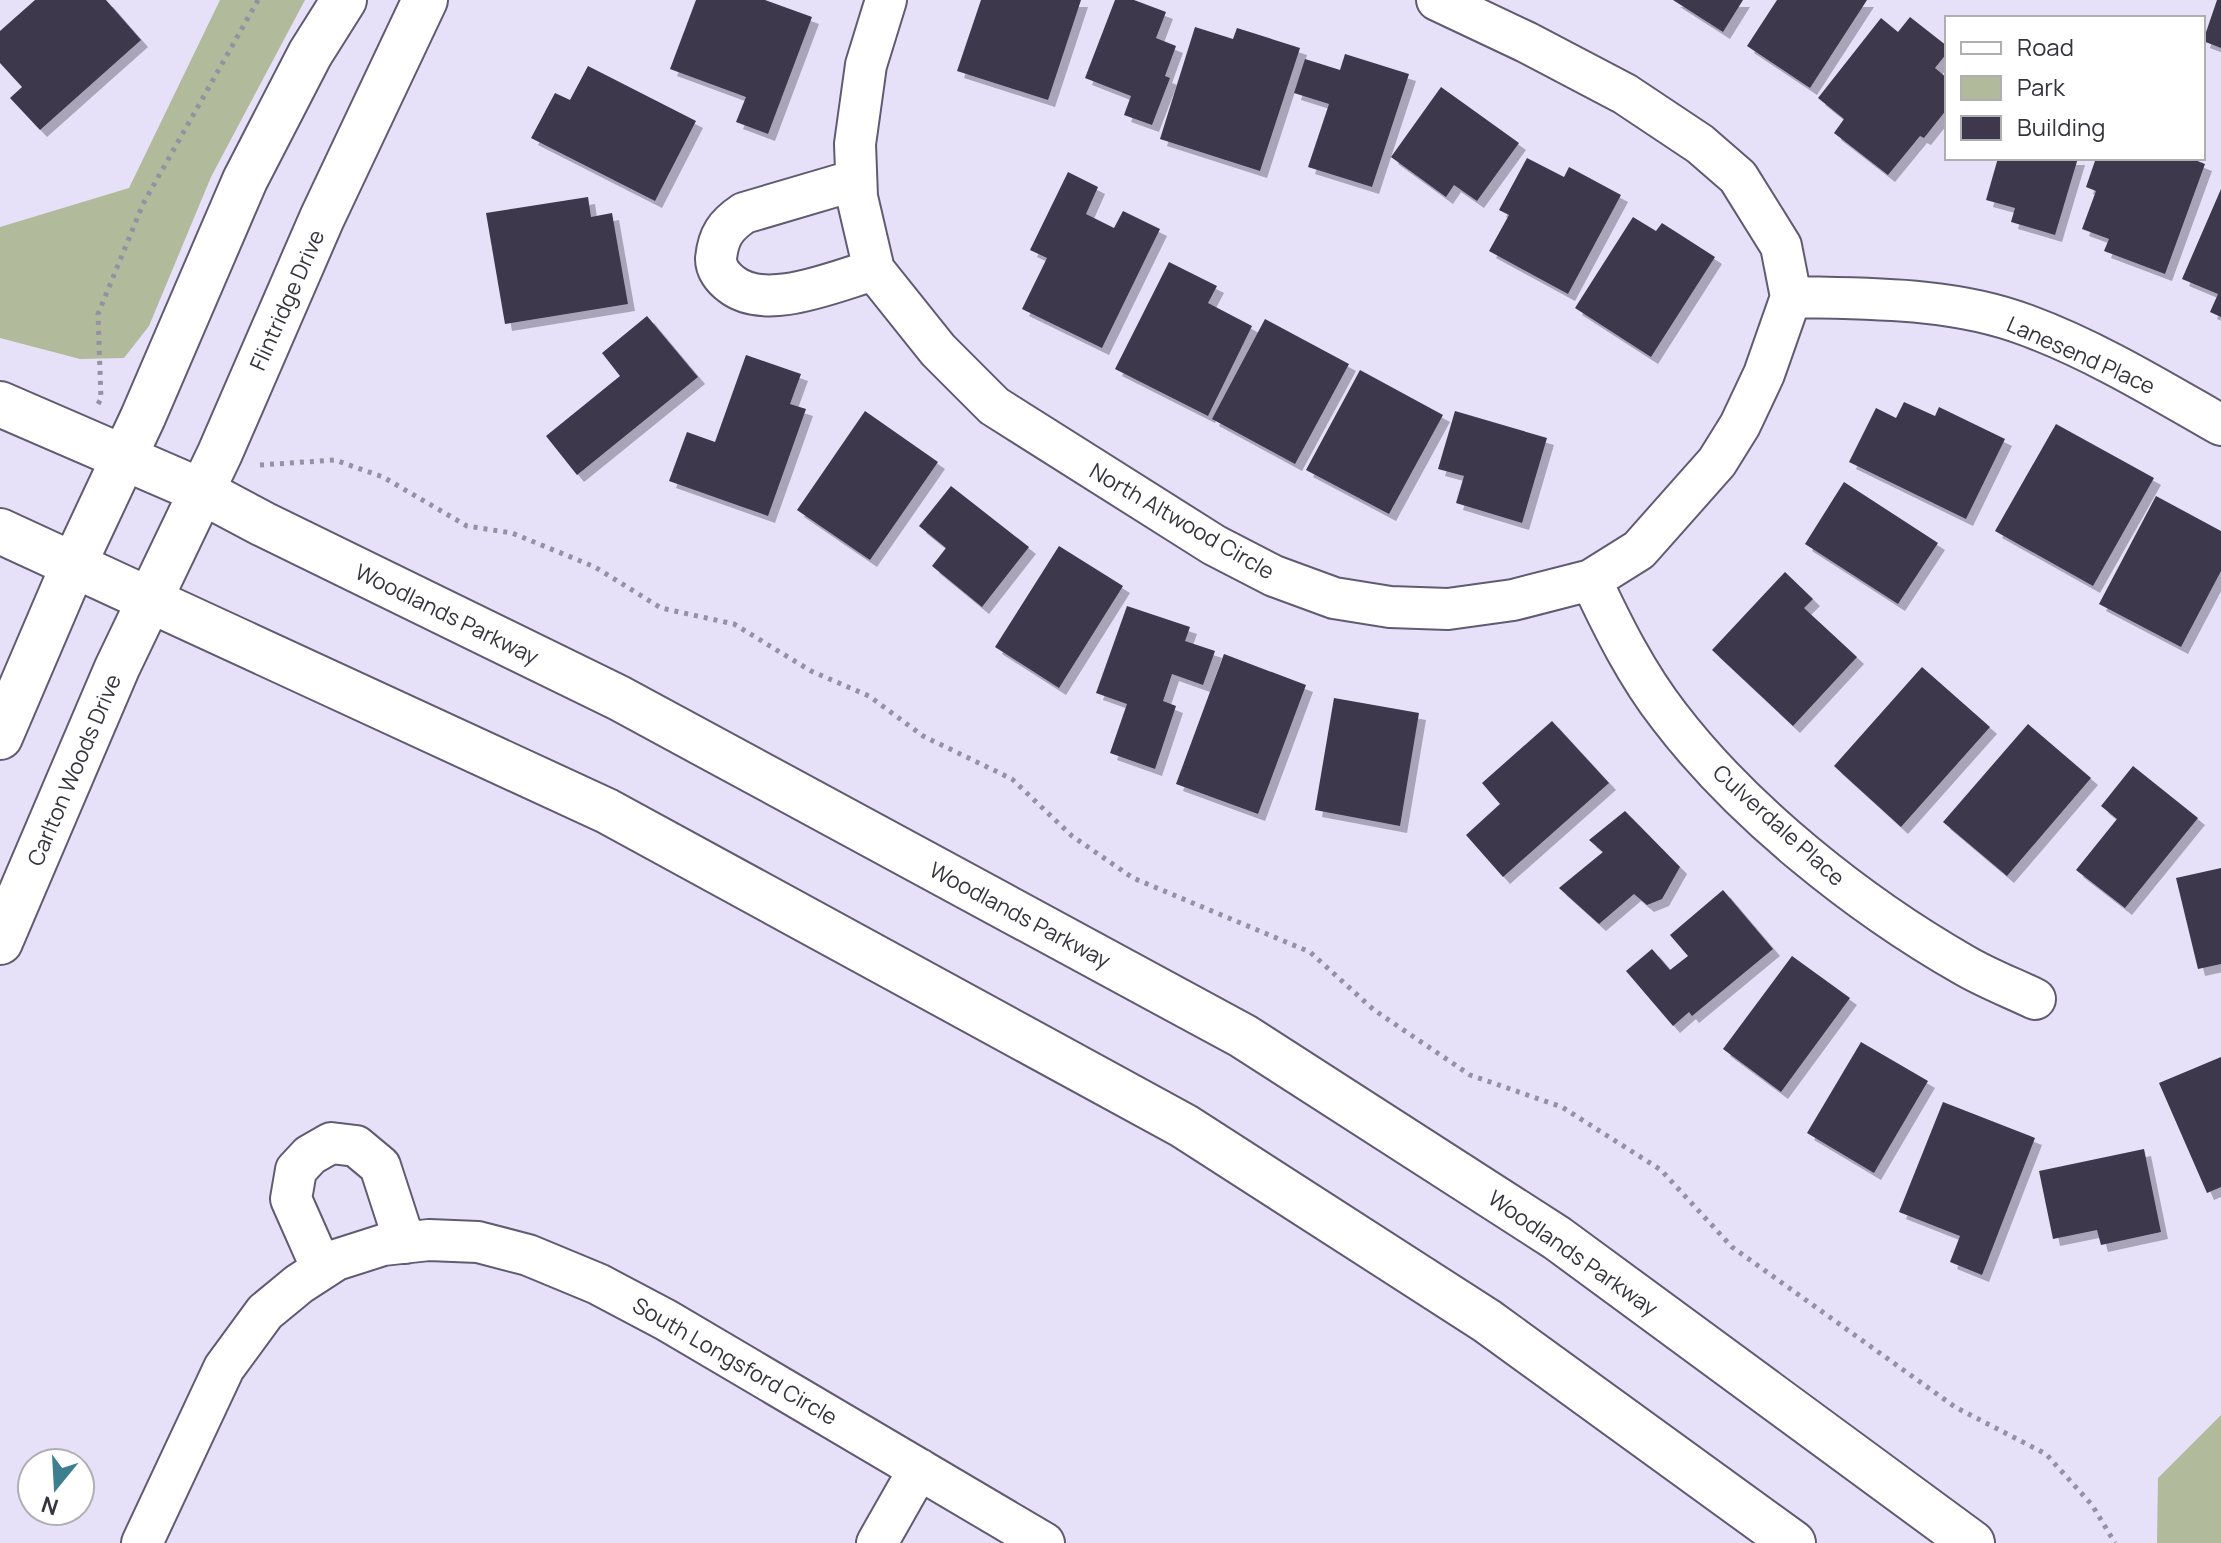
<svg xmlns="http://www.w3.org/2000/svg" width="2221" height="1543" viewBox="0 0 2221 1543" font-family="Manrope,sans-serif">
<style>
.green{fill:#b1bb9b}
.building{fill:#3d384c;filter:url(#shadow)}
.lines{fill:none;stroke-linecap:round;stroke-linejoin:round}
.minor-casing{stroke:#605b70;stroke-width:44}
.tertiary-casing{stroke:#605b70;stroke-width:48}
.primary-casing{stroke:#605b70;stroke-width:48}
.path{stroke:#9591a2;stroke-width:5;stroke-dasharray:4 6;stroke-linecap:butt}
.minor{stroke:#fff;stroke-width:40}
.tertiary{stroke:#fff;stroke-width:44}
.primary{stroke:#fff;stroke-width:44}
.labels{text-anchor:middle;stroke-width:8;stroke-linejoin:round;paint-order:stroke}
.street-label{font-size:22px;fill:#36343d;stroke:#fff}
</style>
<defs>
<filter id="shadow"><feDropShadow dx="7" dy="7" stdDeviation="0" flood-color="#0004"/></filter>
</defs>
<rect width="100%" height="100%" fill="#e6e0f9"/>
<path class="green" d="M220 0H305L211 177 149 326 124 358 80 359 0 338V227L129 188Z
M2221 1415V1543H2157L2158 1478Z"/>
<path class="building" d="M35 0H106L141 40 40 130 10 98 22 87 0 63V31Z
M696 0H765L812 17 768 134 736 122 746 97 670 69Z
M981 0H1081L1048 100 957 71Z
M1115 0H1134L1166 12 1156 38 1176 46 1165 76 1170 78 1152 125 1124 115 1131 96 1085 78Z
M1673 0H1743L1723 32Z
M1777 0H1867L1810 88 1747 46Z
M2217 0H2221V48L2203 41Z
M1910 17 1947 46V53L1935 68 1947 78V109L1924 138 1920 136 1888 175 1834 133 1844 119 1818 98 1881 18 1898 32Z
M1195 27 1233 39 1237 28 1300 48 1260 171 1160 139Z
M1345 54 1409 74 1372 187 1308 167 1329 104 1294 93 1305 59 1340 70Z
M588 66 696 121 655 201 531 138 555 93 570 100Z
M1441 87 1519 143 1477 201 1454 185 1446 197 1391 157Z
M1527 158 1564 177 1569 167 1621 195 1568 294 1489 251 1509 215 1499 210Z
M1998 158H2078L2055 235 2011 222 2015 208 1986 200Z
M2096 158H2190L2205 164 2165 274 2104 251 2109 239 2082 229 2096 191 2086 187Z
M1068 172 1098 187 1086 214 1114 228 1123 211 1160 229 1102 348 1022 309 1047 258 1030 250Z
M2221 189V317L2210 312 2218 294 2182 279Z
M588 197 591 217 612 213 628 304 505 324 486 213Z
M1633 217 1656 231 1662 223 1715 257 1651 357 1575 308Z
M1169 262 1217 286 1208 303 1252 326 1208 416 1115 369Z
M647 316 698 377 577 475 546 436 620 376 602 353Z
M1265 319 1349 364 1295 464 1212 419Z
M746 355 801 374 790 404 806 409 768 516 669 481 687 432 715 442Z
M1360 370 1443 415 1389 514 1306 470Z
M1904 402 1935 416 1939 407 2005 439 1966 519 1849 462 1876 408 1896 418Z
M865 411 938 462 870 560 797 510Z
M1455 411 1547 438 1522 523 1456 503 1464 476 1438 469Z
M2056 424 2154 478 2093 586 1995 531Z
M1844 482 1938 543 1898 604 1805 544Z
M951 486 1029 547 982 607 932 566 946 548 919 526Z
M2156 496 2221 531V571L2181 647 2099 604Z
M1059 546 1123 586 1059 688 995 647Z
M1785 572 1813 599 1804 608 1857 657 1793 726 1712 650Z
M1127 606 1190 627 1185 641 1215 651 1203 685 1172 674 1163 701 1176 706 1155 769 1110 753 1127 704 1096 693Z
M1224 654 1306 685 1258 814 1176 784Z
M1922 667 1990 727 1901 827 1834 766Z
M1334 698 1419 713 1400 826 1315 810Z
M1552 721 1609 783 1503 877 1466 835 1500 804 1482 783Z
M2028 724 2091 778 2007 876 1943 822Z
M2133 766 2198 818 2125 908 2076 870 2117 819 2101 806Z
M1625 811 1680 867 1662 899 1647 905 1634 894 1599 924 1559 888 1603 852 1589 840Z
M2221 868V964L2198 969 2176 878Z
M1723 890 1773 949 1692 1016 1689 1012 1673 1026 1626 971 1652 949 1670 970 1688 956 1670 935Z
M1792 956 1850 998 1781 1092 1723 1049Z
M1861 1042 1928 1081 1874 1173 1807 1133Z
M2221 1057V1187L2207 1193 2159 1083Z
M1943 1102 2035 1138 1982 1275 1950 1262 1960 1236 1899 1212Z
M2144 1149 2161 1232 2101 1245 2097 1230 2053 1239 2039 1171Z"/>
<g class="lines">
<defs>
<path id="minor" d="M886 0 866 65 855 144 857 197 874 270 938 350 994 406 1214 545 1274 576 1334 598 1390 607 1448 609 1513 600 1591 580 1639 550 1717 462 1740 425 1764 374 1791 297 1781 246 1738 177 1700 144 1625 94 1526 42 1437 0
M856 180 744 213C726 225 718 236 716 259 716 269 723 278 731 284 766 312 835 281 874 270
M1791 297C1868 299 1952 297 2026 325 2094 350 2158 389 2221 425
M1591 580C1613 627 1637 675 1669 716 1743 813 1859 905 1964 965 1986 978 2012 988 2035 999
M322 1269 291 1199 296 1170 310 1155 331 1143 356 1146 380 1166 405 1243
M142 1543 224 1368 265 1312 299 1284 336 1260 383 1245 429 1240 478 1242 528 1255 598 1284 666 1320 1044 1543
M877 1543 919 1469"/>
<path id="tertiary" d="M0 737 74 564 143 417 245 180 310 54 344 0
M0 942 117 668 220 453 322 218 425 0"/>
<path id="primary" d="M0 404 201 491 263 524 619 698 1243 1036 1557 1238 1972 1543
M0 531 607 811 1184 1126 1487 1321 1793 1543"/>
</defs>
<use href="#minor" class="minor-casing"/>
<use href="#tertiary" class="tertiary-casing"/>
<use href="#primary" class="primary-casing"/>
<path class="path" d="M98 404 101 399 98 314 143 204 258 0
M260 465 335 460 383 477 467 526 512 533 595 567 661 608 734 624 811 671 869 696 923 736 1012 779 1072 836 1133 878 1310 952 1374 1010 1470 1075 1562 1107 1661 1170 1732 1247 1955 1407 2046 1454 2092 1505 2115 1543"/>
<use href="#minor" class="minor"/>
<use href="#tertiary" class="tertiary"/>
<use href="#primary" class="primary"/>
</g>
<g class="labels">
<g class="street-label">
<text transform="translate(287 300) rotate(-66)" y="8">Flintridge Drive</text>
<text transform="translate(2081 355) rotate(24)" y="8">Lanesend Place</text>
<text transform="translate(1182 521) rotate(30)" y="8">North Altwood Circle</text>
<text transform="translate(447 614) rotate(26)" y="8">Woodlands Parkway</text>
<text transform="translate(74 770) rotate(-67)" y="8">Carlton Woods Drive</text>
<text transform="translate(1779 825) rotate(42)" y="8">Culverdale Place</text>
<text transform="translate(1020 915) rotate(28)" y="8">Woodlands Parkway</text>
<text transform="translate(1573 1253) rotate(35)" y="8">Woodlands Parkway</text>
<text transform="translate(735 1361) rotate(30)" y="8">South Longsford Circle</text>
</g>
</g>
<rect x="1945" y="16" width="260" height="144" fill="#ffffff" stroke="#afaeb1" stroke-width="2"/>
<rect x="1961" y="42" width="40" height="12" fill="#ffffff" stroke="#afaeb1" stroke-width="2"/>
<text x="2017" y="56" font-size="24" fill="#36343d">Road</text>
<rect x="1961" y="76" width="40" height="24" fill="#b1bb9b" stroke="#afaeb1" stroke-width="2"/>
<text x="2017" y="96" font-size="24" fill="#36343d">Park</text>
<rect x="1961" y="116" width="40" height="24" fill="#3d384c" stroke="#afaeb1" stroke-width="2"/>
<text x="2017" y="136" font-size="24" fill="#36343d">Building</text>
<g transform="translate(56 1487) rotate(198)"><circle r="38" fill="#ffffff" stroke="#afaeb1" stroke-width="2"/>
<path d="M0-6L14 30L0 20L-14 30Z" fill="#3c7f8f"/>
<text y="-12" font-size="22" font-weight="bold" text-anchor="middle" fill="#36343d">N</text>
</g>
</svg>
